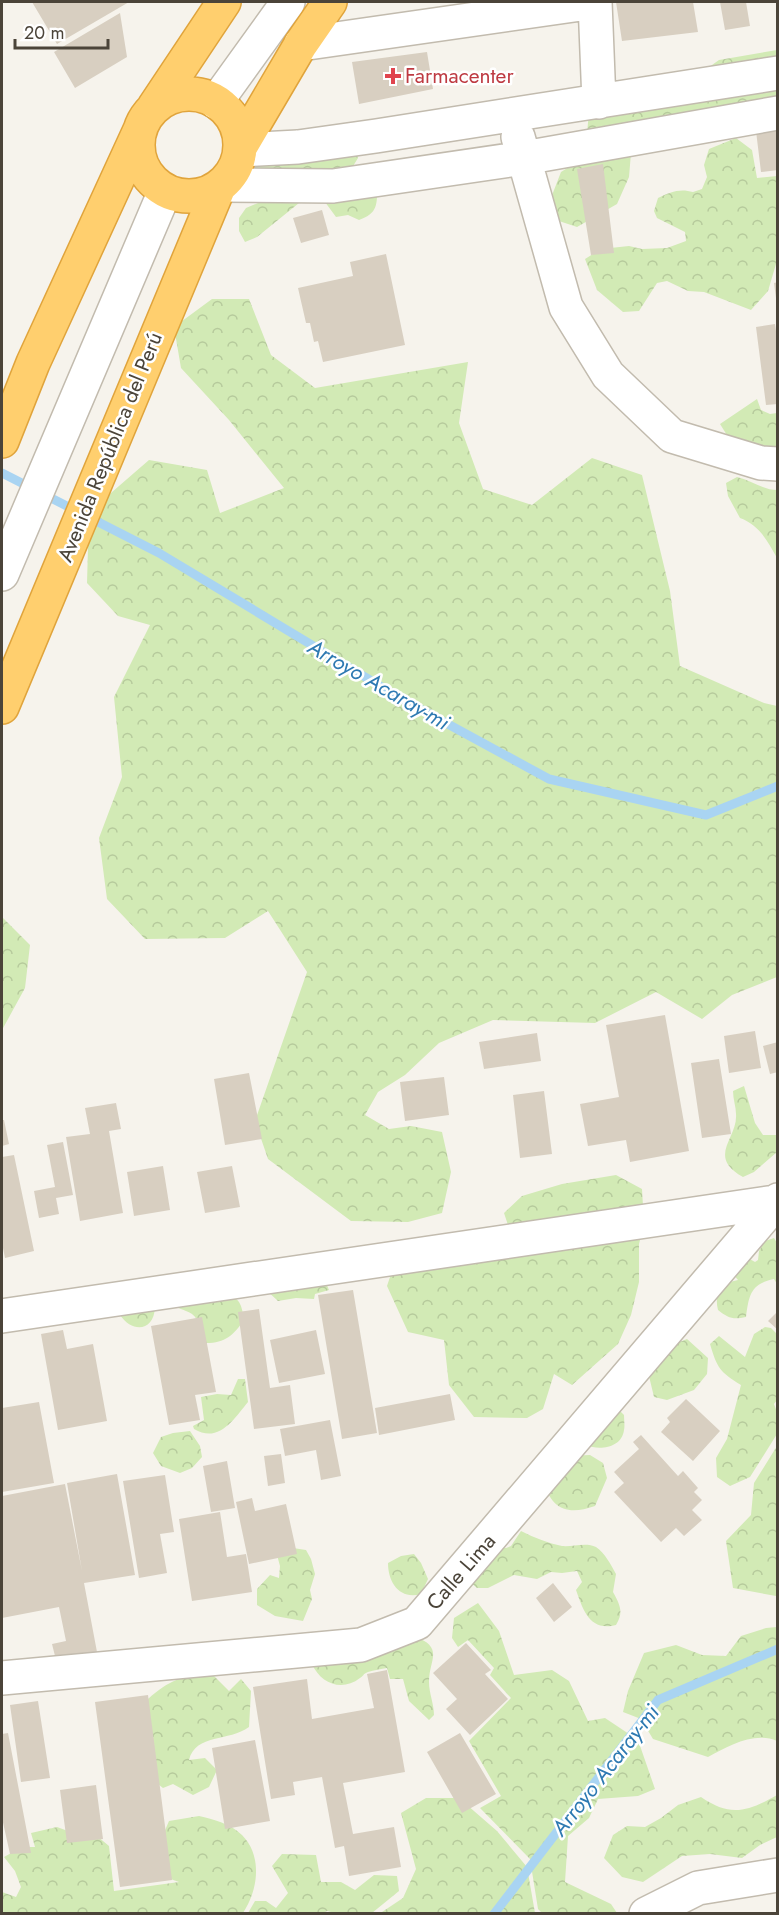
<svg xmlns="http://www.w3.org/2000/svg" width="779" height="1915" viewBox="0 0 779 1915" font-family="Jost,sans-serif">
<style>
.forest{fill:url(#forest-crowns)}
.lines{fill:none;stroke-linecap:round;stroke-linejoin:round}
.stream{stroke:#a9d4f2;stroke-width:9}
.building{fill:#d8cfc1}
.minor-casing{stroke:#c2bbae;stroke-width:36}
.highway-casing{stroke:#e0a43c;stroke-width:36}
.minor{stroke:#fff;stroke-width:33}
.highway{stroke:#ffcf6e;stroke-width:33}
.health-dot{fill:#e0444e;stroke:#fff;stroke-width:2}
.labels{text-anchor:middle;stroke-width:5;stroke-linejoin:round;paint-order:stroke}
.health-label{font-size:21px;fill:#be3a42;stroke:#fff;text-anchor:start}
.street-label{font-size:21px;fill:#4b4439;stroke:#fff}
.water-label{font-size:22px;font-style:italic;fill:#2e7ab2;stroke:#fff}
</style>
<defs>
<pattern id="forest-crowns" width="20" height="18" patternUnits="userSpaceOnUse" patternTransform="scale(1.5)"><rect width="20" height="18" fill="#d2eab5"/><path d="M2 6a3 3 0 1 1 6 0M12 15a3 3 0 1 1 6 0" fill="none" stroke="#b6ca9c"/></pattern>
</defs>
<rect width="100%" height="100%" fill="#f6f3ec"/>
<path class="forest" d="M777 50V116L631 153 629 177 617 204 577 227 559 221 549 203 561 172 585 157 589 111 688 82 719 60Z
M736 138 752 150 757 178 777 176 778 248 776 264 768 291 751 310 704 292 688 291 667 281 657 283 639 311 623 312 597 290 585 259 601 249 629 246 642 249 667 248 686 241 685 232 657 218 654 211 658 198C670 192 680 188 693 192L702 189 707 177 704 165 709 149Z
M356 150 358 158 347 176 377 195C377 209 373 215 359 220L348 215 336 217 325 202 306 200 299 203 257 237 245 242 239 231V218L246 208 265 200 239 171V165Z
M212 299H249L271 355 315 388 468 362 459 423 483 489 532 505 592 458 642 475 670 591 680 666 764 703 777 706V977L732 995 702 1019 656 992 595 1023 493 1020 439 1043 405 1075 378 1092 365 1115 389 1129 411 1126 442 1132 451 1172 442 1213 408 1222 351 1221 268 1159 255 1121 307 972 268 911 225 938 145 939 107 899 99 838 122 777 114 697 150 625 118 616 87 583 89 512 149 460 207 470 220 513 284 488 229 420 181 368 174 327Z
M757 399 761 410 770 414 777 413V477L730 440 720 424Z
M737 477C750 480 764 490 777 490V558C767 540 759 525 740 518L728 496 726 483Z
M2 917 30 945 25 988 2 1030Z
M744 1086 755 1123 763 1135H777V1152L754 1172 743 1177C706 1156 738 1139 736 1114 736 1107 733 1099 733 1091Z
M616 1175 642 1189 644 1224 639 1244V1282L631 1315 618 1344 572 1385 554 1374 543 1409 527 1418 474 1417 449 1385 444 1340 408 1332 387 1286 397 1256 516 1249 504 1213 522 1196 562 1184Z
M774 1238 777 1243V1284L774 1279C750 1284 749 1296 746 1317 733 1320 728 1318 718 1310 714 1294 720 1283 738 1280L731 1272 748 1258 755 1262 758 1260 759 1251 765 1241Z
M318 1265 329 1290 315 1294 314 1299 296 1298 278 1301 264 1288Z
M222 1291C239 1299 241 1300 244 1320 233 1336 224 1344 203 1343 201 1334 200 1320 192 1314 184 1309 176 1309 169 1302Z
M155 1307C154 1332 132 1333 120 1315Z
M765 1327 771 1328 777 1334V1400L774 1404 777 1412V1434L750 1477 730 1486 717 1477 716 1458 727 1439 741 1385C720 1372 717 1368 710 1344L719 1336 745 1357 754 1334Z
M687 1339 708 1358 707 1374 694 1390 667 1400 654 1397 648 1372 670 1346Z
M238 1379H245L248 1402C234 1419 219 1444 194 1429L193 1426 204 1420 201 1397 217 1394 231 1395Z
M616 1407 624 1415C624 1420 625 1426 624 1430 622 1448 599 1451 586 1445Z
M190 1431 200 1446 202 1457 192 1468 180 1473 161 1466 153 1453 161 1437 173 1433Z
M777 1446V1598L776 1596 733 1588 726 1541 751 1515 754 1483Z
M590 1455 603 1463 607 1478 595 1506C567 1516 551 1509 543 1480L565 1456Z
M521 1531C535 1538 548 1543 562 1546 573 1547 586 1542 596 1547 605 1553 611 1565 616 1574L613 1592C620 1605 624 1612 616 1625 590 1632 583 1610 576 1590L582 1582 577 1571 562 1573 551 1572 537 1579 514 1575 488 1588H477L470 1582 497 1546 506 1548 511 1546Z
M293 1548 306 1550 311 1559 315 1574 310 1590 312 1599 303 1621 275 1616 257 1605V1589L270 1575 279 1578 280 1566 277 1555Z
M414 1554 421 1563 428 1579 421 1594C400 1600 388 1583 388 1563L401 1556Z
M478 1603 499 1631 514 1675 552 1670 569 1681 588 1721 605 1718 638 1740 655 1789 638 1796 598 1799 589 1818 568 1836 565 1882 611 1904 617 1913H542L538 1909 530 1859 480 1808 501 1796 469 1741 511 1698 490 1675 494 1668 468 1640 458 1647 452 1638 454 1618Z
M777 1627V1741C755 1731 728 1746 708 1757L653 1739 641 1719 623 1712 628 1691 644 1653 676 1645 702 1655 726 1656 741 1636 766 1628Z
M414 1636C445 1648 429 1659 429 1682 429 1693 434 1704 434 1715L429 1720 409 1701 403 1679H390L387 1668C381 1669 374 1670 368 1672 361 1675 366 1674 360 1678 342 1692 321 1684 312 1664Z
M210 1672 229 1691 241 1679 251 1691 249 1727C229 1742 196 1733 189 1760L205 1758 217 1770 209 1787 193 1795 173 1784 163 1788 144 1773 148 1699C170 1680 181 1676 210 1672Z
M777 1795V1837L760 1845 742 1858 710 1854 682 1856 643 1882 622 1877 604 1858 613 1835 627 1826 645 1827 661 1818 678 1805 701 1797C730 1817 747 1812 777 1795Z
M426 1798H459L497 1831 527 1867 535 1913 379 1914 403 1898 416 1869 401 1813Z
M199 1816C213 1819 231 1824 242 1835 263 1856 258 1891 243 1913H2V1892L16 1897 21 1887 15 1871 4 1857 22 1847H35L31 1833 57 1827 87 1838 97 1836 109 1846 114 1891 179 1882 165 1877 163 1835 169 1821Z
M282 1854 316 1855 321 1882H341L355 1890 374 1875 397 1876 399 1891 372 1913H335L327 1911 322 1914 248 1913 255 1901H266L276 1908 288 1893 272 1866Z"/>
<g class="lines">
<path class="stream" d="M2 473 159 553 400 698 549 779 706 815 778 786
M494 1914 658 1700 778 1649"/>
</g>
<path class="building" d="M32 2H129L57 44Z
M616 2H693L698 32 622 41Z
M720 2H746L750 26 725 30Z
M120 13 127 57 75 88 54 52Z
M427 52 433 89 359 104 352 62Z
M778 128V170L761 172 756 131Z
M603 164 614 253 591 255 577 169Z
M322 210 329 235 301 243 293 218Z
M386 254 405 345 323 362 318 341 314 342 310 323H306L298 288 353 276 350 262Z
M778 282V298H776L774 283Z
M775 324 778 345V404L766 405 756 327Z
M665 1015 689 1151 630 1162 626 1140 588 1146 580 1104 619 1097 606 1025Z
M755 1031 761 1068 729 1073 724 1036Z
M537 1033 541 1061 484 1069 479 1042Z
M778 1042V1072L770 1074 763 1046Z
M719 1059 731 1134 702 1138 691 1063Z
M249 1073 262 1139 225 1145 214 1079Z
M444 1077 449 1115 405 1121 400 1082Z
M544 1091 552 1154 520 1158 513 1095Z
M116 1103 121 1129 109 1131 123 1213 80 1221 66 1137 90 1134 85 1108Z
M2 1120H4L9 1144 2 1146Z
M63 1142 73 1195 56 1198 59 1214 39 1218 34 1191 55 1187 47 1145Z
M14 1155 34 1251 5 1258 2 1243V1157Z
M163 1166 170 1210 134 1216 127 1172Z
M232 1166 240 1207 205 1213 197 1172Z
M353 1290 377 1433 342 1439 318 1295Z
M259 1309 270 1388 290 1385 295 1424 254 1429 238 1312Z
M778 1311V1330L768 1321Z
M202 1317 216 1392 195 1395 200 1420 169 1425 151 1326Z
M63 1330 67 1349 93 1344 107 1421 58 1430 41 1334Z
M316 1330 325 1374 279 1383 270 1340Z
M450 1394 455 1420 379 1435 375 1408Z
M686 1399 720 1431 693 1461 661 1432 670 1422 667 1418Z
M39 1402 54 1483 2 1492V1408Z
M330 1420 341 1476 321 1480 316 1450 285 1456 280 1429Z
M641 1435 678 1476 683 1471 698 1488 694 1492 702 1500 692 1510 702 1520 684 1536 676 1528 661 1542 614 1492 624 1483 614 1472 639 1449 633 1442Z
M281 1454 285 1483 268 1486 264 1456Z
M227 1461 235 1508 211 1512 203 1466Z
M117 1474 135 1575 84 1583 97 1652 56 1660 52 1644 66 1641 59 1607 2 1618V1496L65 1484 82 1571 67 1483Z
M165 1475 174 1532 160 1534 167 1573 139 1578 123 1481Z
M252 1498 255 1511 286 1504 297 1554 249 1564 236 1502Z
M220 1512 227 1557 246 1554 252 1592 192 1601 179 1519Z
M553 1583 572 1607 554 1622 536 1598Z
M466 1643 491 1670 485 1674 508 1699 470 1735 446 1709 457 1699 433 1673Z
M387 1670 405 1772 343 1783 353 1834 394 1827 401 1867 349 1876 344 1846 335 1848 322 1777 293 1782 295 1795 271 1799 253 1687 307 1679 312 1719 374 1708 367 1674Z
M148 1695 172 1880 120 1887 95 1702Z
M38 1701 50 1778 21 1782 10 1705Z
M8 1733 31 1853 10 1854 2 1818V1734Z
M460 1733 496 1794 462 1813 427 1752Z
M255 1740 270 1821 225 1829 212 1748Z
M96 1785 103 1839 67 1843 60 1790Z"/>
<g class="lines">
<defs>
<path id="minor" d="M595 2 599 102
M301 44 595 2
M216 102 288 2
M518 137 566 307 608 375 672 436 761 463 778 464
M241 150 298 147 376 136 778 73
M222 185 333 186 524 158 778 113
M2 574 165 191
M2 1316 775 1202
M2 1678 361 1645 417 1623 778 1200
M646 1914 698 1888 778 1875"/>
<path id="highway" d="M138 145a51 51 0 1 1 102 0a51 51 0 1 1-102 0Z
M154 107 224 2
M241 146 301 44 330 2
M2 441 33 363 140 130
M2 707 219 187"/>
</defs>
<use href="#minor" class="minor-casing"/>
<use href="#highway" class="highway-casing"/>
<use href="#minor" class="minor"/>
<use href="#highway" class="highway"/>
</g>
<path class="health-dot" d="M390 67h6v6h6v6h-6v6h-6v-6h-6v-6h6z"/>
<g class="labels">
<g class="health-label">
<text x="405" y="83">Farmacenter</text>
</g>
<g class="street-label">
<text transform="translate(110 447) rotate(-68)" y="7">Avenida República del Perú</text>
<text transform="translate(461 1572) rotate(-49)" y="7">Calle Lima</text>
</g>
<g class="water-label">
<text transform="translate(379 684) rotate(30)" y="8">Arroyo Acaray-mi</text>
<text transform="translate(605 1770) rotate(-52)" y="8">Arroyo Acaray-mi</text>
</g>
</g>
<rect width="779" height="1915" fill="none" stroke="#4b4439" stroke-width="6"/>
<path d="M15 39v9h93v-9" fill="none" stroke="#4b4439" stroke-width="3"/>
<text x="24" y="39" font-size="18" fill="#4b4439" stroke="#ffffff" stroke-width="4.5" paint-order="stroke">20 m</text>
</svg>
